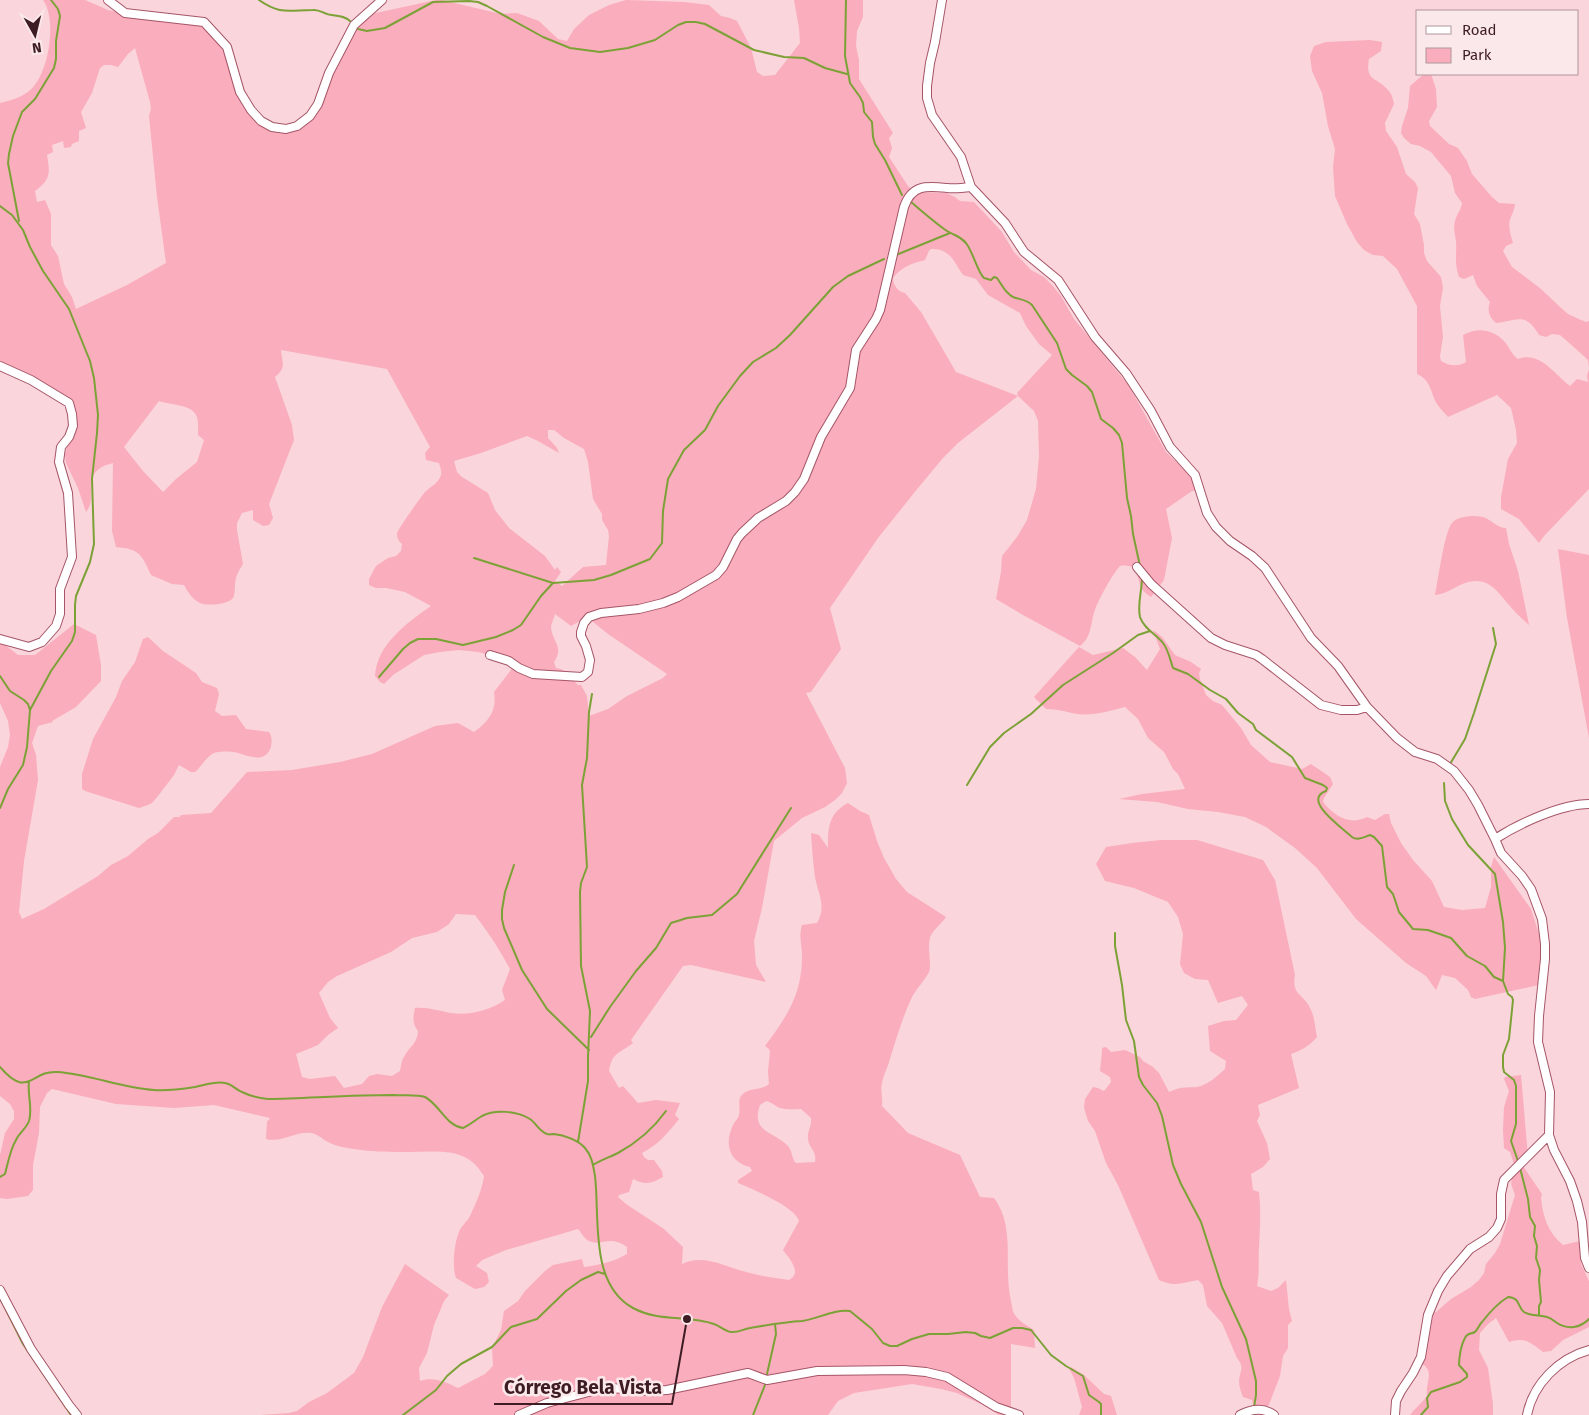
<svg xmlns="http://www.w3.org/2000/svg" width="1589" height="1415" viewBox="0 0 1589 1415" font-family="'Fira Sans',sans-serif">
<style>
.green{fill:#faadbc;fill-rule:evenodd}
.lines{fill:none;stroke-linecap:round;stroke-linejoin:round}
.stream{stroke:#7ca137;stroke-width:2}
.minor-casing{stroke:#a55567;stroke-width:10}
.minor{stroke:#fff;stroke-width:8}
.leader{fill:none;stroke:#3e1c24;stroke-width:2}
.callout-dot{fill:#3e1c24;stroke:#fbe8eb;stroke-width:2}
.callout-label{font-size:19px;text-anchor:middle;font-weight:bold;fill:#3e1c24;stroke:#fbe8eb;stroke-width:5;stroke-linejoin:round;paint-order:stroke}
</style>
<rect width="100%" height="100%" fill="#fad5db"/>
<path class="green" d="M43 0H85L108 10 140 17 195 18 219 38 244 93 260 117 279 131 308 121 324 100 327 78 345 41 371 14 436 0H442L501 14 517 13 539 21 558 39 567 41 574 29 589 15 609 5 626 0 684 2 709 5 721 16 730 18 737 21 751 48 757 72 763 76 775 75 800 43 799 28 794 0H863V17L857 31 856 46 859 60V79L893 133 889 138 892 148 889 157 908 186 914 192 946 193 955 197 960 201 974 202 1002 232 1014 252 1031 270 1044 277 1052 285 1061 296 1074 319 1129 386 1166 452 1194 479 1196 487 1195 491H1192L1166 509 1172 538 1164 580 1151 597C1148 595 1145 593 1142 589 1136 578 1140 563 1120 566 1112 575 1101 595 1096 607 1090 621 1093 636 1080 646L1023 615 996 599 1001 572 1002 556 1017 537 1027 520 1036 489 1039 456 1038 421 1034 411 1018 396 958 443 943 458 918 488 878 538 830 608 841 649 811 692 806 693 845 768 847 783 842 793 835 800 825 807 802 818 774 841 762 908 754 941 756 965 766 982 691 965 683 966 631 1040 633 1043C619 1054 612 1052 609 1071L619 1088 623 1086 638 1103 656 1100 680 1103 675 1115 679 1119C668 1133 658 1145 642 1153L644 1157 648 1160H654L662 1171 663 1177C651 1184 645 1185 633 1179L629 1192 619 1195 618 1197 626 1204 664 1229 683 1247 682 1264C702 1253 727 1267 746 1272 760 1276 775 1278 789 1280 803 1273 789 1258 783 1250L799 1221C796 1207 752 1189 738 1183V1180L752 1171 750 1167C729 1162 724 1144 733 1125 735 1121 738 1119 739 1115 741 1107 736 1099 744 1093 751 1088 762 1090 769 1084L768 1071 770 1052 769 1049 765 1046C786 1018 801 996 802 960 803 948 798 938 802 925L817 923C827 906 818 894 815 877 813 863 812 848 811 833L819 835 828 848C828 828 828 814 848 803L860 811 869 815 877 841 884 858 896 879 907 892 946 917C942 923 931 932 930 938 927 948 932 965 929 972 925 980 917 988 912 997 902 1018 896 1040 889 1062 887 1069 883 1076 882 1083 880 1090 883 1097 882 1106L908 1133 960 1155 980 1197 994 1198C1016 1227 1003 1267 1011 1301 1012 1305 1012 1311 1015 1315 1020 1322 1027 1326 1034 1330L1035 1348 1011 1344V1415H999L981 1404 957 1393 941 1389 912 1384 854 1393 838 1401 828 1415H260L289 1413 297 1411 309 1402 327 1393 354 1373 363 1357 382 1307 405 1264 449 1295 444 1301 434 1325 427 1353 419 1368 420 1381C433 1376 446 1382 458 1388L485 1374 493 1366 492 1348 501 1330 504 1311 518 1301 525 1291 545 1271 553 1265 582 1259 584 1267C600 1265 613 1262 627 1254V1247C609 1234 602 1247 589 1241 584 1239 582 1233 578 1229L506 1250 482 1260 476 1266 487 1273 489 1282 484 1287 475 1289 456 1278C452 1267 454 1244 459 1232 461 1226 467 1222 470 1216 476 1203 482 1190 484 1176 480 1170 475 1163 468 1159 452 1149 429 1152 411 1152 393 1152 372 1152 354 1149 345 1148 336 1146 328 1142 322 1139 318 1134 311 1133 295 1131 283 1143 266 1139L267 1122 270 1118 214 1105 174 1108 116 1104 52 1089 47 1093 40 1107 39 1133 33 1165V1190L28 1196 7 1199 0 1198V1155L5 1133 14 1119V1111L10 1104 0 1096V767L8 747 10 735 8 721 0 703V641L18 655H35L74 624 96 635 101 665V681L76 707 52 721 53 722 38 726 32 743 36 755 38 780 24 861 19 912 22 919 44 909 98 876 111 865 128 856 148 839 158 833 174 817H180L181 815 211 813 247 772 292 770 340 762 372 754 435 726 458 723 474 732C489 721 497 711 494 692L514 666 494 656 478 652 459 650 440 652 424 655 393 675 384 684 380 682 375 676C377 644 407 623 431 606L405 592 386 588H376L369 585V579L376 566 388 558 396 556 401 551 402 544C399 541 397 539 397 534 397 530 421 497 425 492 431 486 438 484 441 475 442 471 440 467 439 463L426 460 425 453 430 447 387 369 281 350C282 363 287 367 275 377L292 425 294 440 269 504 273 518 269 525 263 526 253 520V510L242 513 237 523V530L243 564C240 569 237 573 236 578 234 585 236 592 233 598 228 605 206 606 200 603 193 600 187 591 184 585L172 584 151 575C142 555 140 549 116 547L112 531 113 463C77 472 100 495 86 512L78 488 66 463 65 454 68 445 69 423 74 419 72 410 36 386 15 378 0 366V103C13 100 26 96 34 86 49 68 57 19 43 0ZM135 48 150 102 151 109 149 116 157 197 166 263 127 285 76 309 72 297 64 284 58 256 51 245V214L45 200 37 202 35 191C51 179 50 173 47 155L53 152 52 145 63 141 64 148 71 147 72 144 79 141V131L86 128 81 112 92 93 100 68 104 65H111L118 67 128 54ZM931 249C950 248 954 262 963 275L976 279 988 295 1020 313 1026 326 1039 344 1052 355 1017 393 1018 396 956 372 921 312 905 293C898 292 893 285 893 278 901 267 913 263 925 260L929 251ZM159 401C169 405 191 404 196 415 199 420 198 429 198 435L204 440 197 462 176 479 163 492 143 471 124 447ZM548 430H554L564 438 584 449 588 462 593 499 602 514V520L608 530 609 536 606 565 583 567 562 586 555 581 561 572 557 567 555 570 545 556 509 528 495 510 488 493 462 477 457 472 454 461 481 453 527 436 538 441 559 453 557 448 548 438ZM555 614 571 626 587 617 608 634 667 674 663 678 627 696 608 709 589 716 587 696 581 685H578C570 677 569 670 556 668L554 662C565 646 551 641 551 626 552 622 554 618 555 614ZM456 914 475 915C488 932 500 950 510 969L502 990 505 1000C490 1010 470 1016 451 1013 439 1011 428 1007 415 1008 413 1017 412 1023 418 1031 417 1044 411 1045 405 1055 402 1059 401 1065 400 1071L392 1076 377 1074 369 1076 362 1084 344 1088 335 1076 310 1079 302 1077 296 1054 318 1045 328 1035 338 1028 330 1018 319 993 328 982 337 976 391 952 412 938 437 932 449 924ZM766 1101C772 1102 775 1106 780 1108 787 1110 794 1109 801 1109L811 1118C812 1126 807 1131 808 1139 809 1149 817 1150 815 1162L796 1163C791 1158 793 1152 788 1146 776 1132 750 1133 760 1105Z
M1370 40 1382 42 1381 51 1369 59C1365 82 1376 76 1388 90 1392 94 1393 99 1394 104L1385 123 1386 131 1397 147 1406 174 1415 182 1418 188 1414 214 1420 224 1424 245V253L1427 261 1441 277 1443 288 1440 306 1443 337 1440 356 1441 361C1449 366 1458 367 1466 362L1463 335C1477 327 1492 329 1503 340 1509 346 1511 354 1518 359 1540 351 1554 374 1570 386L1577 379 1588 382 1587 376 1589 369V489L1544 536 1539 543 1519 519 1501 509V497L1508 459 1517 443 1516 430 1511 408 1497 395 1448 417C1445 413 1440 409 1437 404 1430 392 1432 381 1417 374V306L1397 269 1383 256 1373 255 1364 250 1357 242 1347 224 1335 196 1333 167 1335 149 1328 126 1322 93 1312 71 1310 56 1314 46 1326 42Z
M1424 74H1431L1436 89 1437 107 1429 121 1430 126 1449 144 1458 148 1467 161 1472 174 1492 197 1499 203 1515 204C1514 210 1513 212 1511 217 1507 224 1511 236 1513 243L1506 246 1503 251 1512 267 1541 289 1560 307 1568 314 1581 320 1586 322 1589 321V368L1588 360 1576 349 1560 335 1552 334 1546 337 1539 335C1525 312 1519 320 1496 323 1489 317 1487 311 1490 302L1477 286 1473 275 1464 279 1459 277C1454 263 1457 255 1456 241 1455 234 1453 228 1455 221 1457 214 1461 210 1462 203L1455 193 1451 176 1431 152 1420 146 1411 144 1404 138 1401 133 1402 126 1408 108 1410 86Z
M1470 516C1474 516 1479 516 1483 517 1492 520 1497 528 1506 528L1509 544 1518 571 1529 625C1522 619 1515 612 1509 605 1497 591 1489 577 1468 582 1456 585 1448 594 1435 595 1438 581 1444 533 1452 523 1456 518 1464 517 1470 516Z
M1558 549 1589 555V738L1567 618Z
M1153 630 1162 637 1175 655 1191 662 1201 669 1199 673 1200 679 1206 695 1213 701 1222 705 1241 728 1251 745 1270 762 1302 769 1311 764 1330 777 1333 784 1324 798 1323 802C1334 816 1350 826 1367 817L1375 820 1385 814H1389L1391 823 1401 843 1413 860 1432 881 1444 907 1462 910 1485 908 1491 887V867L1494 857 1531 909 1538 931 1541 937 1539 985 1475 999 1471 997 1468 990 1455 978 1442 975 1436 990 1426 976 1406 963 1356 919 1317 868 1295 848 1266 827 1245 817 1218 812 1188 809 1157 802 1119 799 1142 794 1185 789 1178 774 1173 769 1164 752 1148 738 1138 719 1125 707C1110 711 1093 716 1077 714 1067 712 1057 709 1046 709L1034 697 1079 647 1093 655 1123 648 1135 657 1147 670 1160 649Z
M148 637 163 651 196 673 202 682 217 688 219 694 215 711 222 716 236 715 246 729 269 732C272 736 272 742 271 747 265 764 249 756 238 753 232 751 220 751 214 753 207 756 201 767 195 772H191L179 765 174 775 158 796 152 803 148 805 139 808 85 791 82 789V774L93 739 116 697 122 681 135 662 143 639Z
M1161 840H1197L1263 860 1275 880 1295 975C1291 996 1304 993 1311 1010 1315 1018 1315 1028 1317 1037 1309 1046 1302 1050 1291 1054L1299 1088 1258 1105 1260 1115 1257 1121 1267 1143 1270 1159 1263 1167 1251 1174 1253 1190 1259 1192C1261 1211 1260 1228 1259 1247 1258 1262 1260 1271 1257 1286L1271 1291 1278 1288 1286 1280 1289 1309 1292 1321 1288 1325V1348L1283 1356 1280 1376 1268 1407 1263 1410 1254 1409 1252 1400 1243 1397C1241 1392 1239 1386 1239 1381 1240 1370 1245 1368 1237 1358L1222 1323 1207 1306 1203 1285 1198 1280C1183 1283 1173 1287 1159 1280L1118 1185 1106 1163 1095 1131 1088 1121 1084 1108 1085 1099 1093 1087 1098 1088 1104 1091 1111 1082 1110 1077 1100 1071 1102 1051V1048L1106 1047 1111 1052 1125 1050 1140 1057 1143 1061 1153 1067 1159 1073 1169 1092C1183 1086 1184 1088 1197 1087 1208 1085 1217 1076 1225 1069L1226 1061 1210 1051 1208 1026 1224 1021 1236 1020 1248 1005 1242 996 1218 1003 1208 980 1195 979 1184 973 1180 964 1183 934 1178 917 1168 902 1134 888 1105 881 1096 864 1106 847 1132 843Z
M1521 1075 1528 1157 1521 1163 1542 1194 1541 1198C1543 1217 1548 1233 1563 1245L1580 1241 1581 1264 1589 1281V1327L1563 1340 1551 1351 1543 1352C1530 1342 1525 1337 1509 1342L1496 1318 1488 1324 1480 1333 1479 1350 1488 1368 1493 1404V1415H1410C1415 1408 1422 1403 1427 1396 1425 1380 1437 1370 1418 1362L1431 1313 1436 1312 1451 1299 1471 1287 1479 1280 1484 1273 1486 1264 1495 1253 1500 1244 1515 1195 1511 1184 1512 1178 1516 1170 1510 1152 1504 1148 1503 1130 1504 1107 1509 1091 1504 1079 1505 1077Z
M1071 1367 1084 1375 1104 1394 1111 1396 1117 1415H1079L1082 1407 1074 1378 1070 1370Z"/>
<g class="lines">
<path class="stream" d="M259 0C280 15 289 10 313 10 320 9 325 15 332 15 339 16 345 16 350 21
M846 0 845 56 850 83 860 97 863 103 864 112 872 122 873 137 875 144 885 160 902 195
M358 29 367 31 385 28 433 2 469 1 478 2 487 6 543 37 570 48 600 52 628 48 655 40 678 25 686 22H696L705 24 754 50 784 57 804 58 825 68 847 74
M911 202C923 212 934 222 947 231 955 236 959 235 966 243 973 252 978 273 984 278 985 278 990 280 991 280L994 277 997 278C1002 285 1005 293 1013 297 1020 300 1026 299 1032 305L1057 343 1066 369 1072 375 1087 386 1092 392 1101 419 1113 428 1119 435 1122 443 1127 498 1131 516 1133 534 1140 566
M0 206 12 215 23 230 30 247 43 271 69 309 90 361 94 378 98 415 97 433 92 479 94 544 90 562 76 596 75 605V632L72 641 51 671 30 710
M19 221 8 163 9 154 13 136 22 112 35 99 54 68 56 59V41L60 16 58 9 51 0
M896 255 950 233
M474 558 553 583 594 580 611 575 650 559 662 543 663 511 668 479 684 450 705 430 718 406 740 376 753 362 776 348 790 335 833 287 848 276 884 259
M1142 578C1142 591 1137 605 1140 617 1144 629 1156 634 1163 643 1169 651 1170 660 1173 668L1188 674 1210 690 1226 699 1238 713 1253 724 1256 730 1292 757 1305 778 1323 785 1327 788 1326 791C1301 800 1344 829 1352 837 1358 841 1364 837 1370 835L1374 837 1382 846 1387 887 1393 894 1399 912 1413 929 1428 930 1451 938 1467 956 1485 966 1494 977 1503 981
M0 676 10 691 24 700 28 704 30 710 27 747 23 765 8 789 0 808
M379 677 403 649 410 643 418 639H436L463 645 496 637 513 630 521 625 541 596 553 583
M1450 764 1465 739 1474 713 1496 644 1493 628
M1444 783 1445 801 1452 819 1468 845 1495 874 1503 922 1505 948 1503 981 1508 994 1512 997 1513 1000 1509 1039 1503 1055V1067L1504 1072 1514 1080 1516 1086V1124L1511 1141 1518 1161
M967 785 990 747 1004 733 1031 714 1063 685 1113 653 1138 635 1150 631
M514 865 505 892 502 910V919L504 928 522 970 547 1009 589 1050
M1115 933V946L1122 985 1126 1020 1134 1041 1139 1077 1143 1085 1157 1103 1162 1116 1173 1165 1181 1184 1201 1222 1222 1287 1246 1339 1256 1381V1395L1254 1407
M591 1037 610 1007 636 971 656 948 671 923 687 918 712 915 737 894 791 808
M0 1067C28 1100 31 1070 57 1072 90 1074 121 1088 154 1090 168 1091 182 1089 195 1087 205 1085 215 1081 225 1083 232 1084 236 1090 242 1092 250 1096 259 1098 268 1099 310 1098 352 1095 394 1095 403 1096 416 1094 425 1097 440 1105 445 1125 463 1128 470 1125 475 1120 482 1116 495 1109 517 1111 530 1119 536 1123 539 1131 547 1134 551 1135 549 1134 554 1134 564 1135 578 1140 585 1148 592 1156 593 1165 595 1176 600 1217 589 1284 633 1308 659 1322 687 1315 714 1324 720 1326 725 1331 731 1332 738 1333 743 1329 750 1328 767 1325 784 1322 802 1321 818 1319 833 1309 850 1311L872 1329 883 1343 890 1346H897L912 1339 929 1334H948L966 1332 975 1333 981 1336 990 1338 1013 1328H1022L1031 1330 1051 1355 1066 1366 1083 1376 1089 1395 1099 1402 1101 1404V1415
M578 1142 588 1081V1057L590 1011 581 966 580 892 581 883 587 867 582 785 587 758 589 712 592 694
M593 1165C601 1160 610 1157 618 1153 638 1142 653 1129 666 1111
M1520 1168 1528 1199 1530 1217 1535 1226 1534 1236 1537 1246 1536 1258 1540 1270 1539 1280 1541 1302 1539 1306V1315
M0 1177 5 1174C8 1163 10 1150 16 1140 19 1133 26 1129 29 1121 33 1108 27 1094 29 1082
M0 1298 23 1344 71 1415
M767 1374 776 1334 775 1324
M403 1415 436 1390 447 1376 461 1364 492 1347 511 1327 537 1319 566 1291 581 1280 598 1272 605 1274
M753 1415 765 1385
M1421 1415 1428 1407 1427 1398 1431 1392 1460 1382 1467 1377V1374L1459 1365C1459 1357 1461 1345 1465 1338 1467 1333 1471 1334 1475 1332 1478 1329 1479 1325 1482 1322 1489 1313 1498 1303 1508 1297 1521 1298 1517 1307 1524 1312 1530 1316 1540 1315 1547 1317 1551 1318 1554 1321 1557 1323 1568 1330 1580 1328 1589 1319"/>
<defs>
<path id="minor" d="M108 0 125 13 204 22 227 47 240 92 251 110 261 121 272 127 286 129 297 126 310 116 318 104 329 73 354 25 382 0
M942 0 935 42 930 63 927 86V98L932 115 961 157 971 187 1005 223 1024 252 1058 280 1095 337 1126 373 1151 411 1170 447 1195 475 1207 513 1216 527 1230 541 1252 556 1265 568 1311 638 1338 666 1367 707 1397 738 1415 752 1437 759 1454 771 1469 790 1478 805 1495 839
M0 366 31 380 69 403 72 414 73 426 69 437 61 447 59 462 68 493 72 557 60 589V614L56 626 42 642 29 647 0 639
M1137 567 1151 584 1211 638 1225 645 1256 655 1262 659 1321 705 1341 710H1357L1367 707
M490 655 509 661 519 668 533 674 582 677 588 672 590 660 586 646 581 636V632L584 623 589 617 601 613 639 609 663 603 678 597 716 575 723 567 737 539 742 533 758 518 786 501 795 492 804 479 821 437 850 388 856 350 876 319 880 310 904 207C912 184 927 186 947 188 955 189 963 188 971 187
M1589 804C1561 804 1518 824 1495 839L1501 853 1522 876 1531 889 1542 919 1545 944V959L1539 1016 1538 1042 1550 1092 1549 1135 1554 1150 1570 1181 1577 1201 1582 1222 1585 1258 1589 1268
M0 1290 31 1349 69 1405 77 1415
M519 1415 547 1403 600 1389 611 1388 647 1391 667 1390 748 1373 767 1380 817 1371 904 1370 926 1372 947 1377 996 1407 1019 1415
M1240 1415C1251 1409 1263 1407 1274 1415
M1395 1415 1396 1401 1401 1391 1413 1373 1421 1357 1428 1315 1438 1291 1447 1276 1470 1249 1489 1237 1497 1228 1501 1219V1194L1504 1180 1549 1135
M1527 1415C1533 1384 1559 1358 1589 1350"/>
</defs>
<use href="#minor" class="minor-casing"/>
<use href="#minor" class="minor"/>
</g>
<path class="leader" d="M687 1319L672 1404H494"/>
<circle class="callout-dot" cx="687" cy="1319" r="5"/>
<g class="callout-label">
<text x="583" y="1394">Córrego Bela Vista</text>
</g>
<rect x="1416" y="10" width="162" height="65" fill="#fbe8eb" stroke="#af969b"/>
<rect x="1426" y="26" width="25" height="8" fill="#ffffff" stroke="#af969b"/>
<text x="1462" y="35" font-size="15" fill="#3e1c24">Road</text>
<rect x="1426" y="48" width="25" height="15" fill="#faadbc" stroke="#af969b"/>
<text x="1462" y="60" font-size="15" fill="#3e1c24">Park</text>
<g transform="translate(35 35) rotate(172)" stroke="#fbe8eb" stroke-width="4" paint-order="stroke">
<path d="M0-4L9 19L0 12L-9 19Z" fill="#3e1c24"/>
<text y="-8" font-size="14" font-weight="bold" text-anchor="middle" fill="#3e1c24">N</text>
</g>
</svg>
